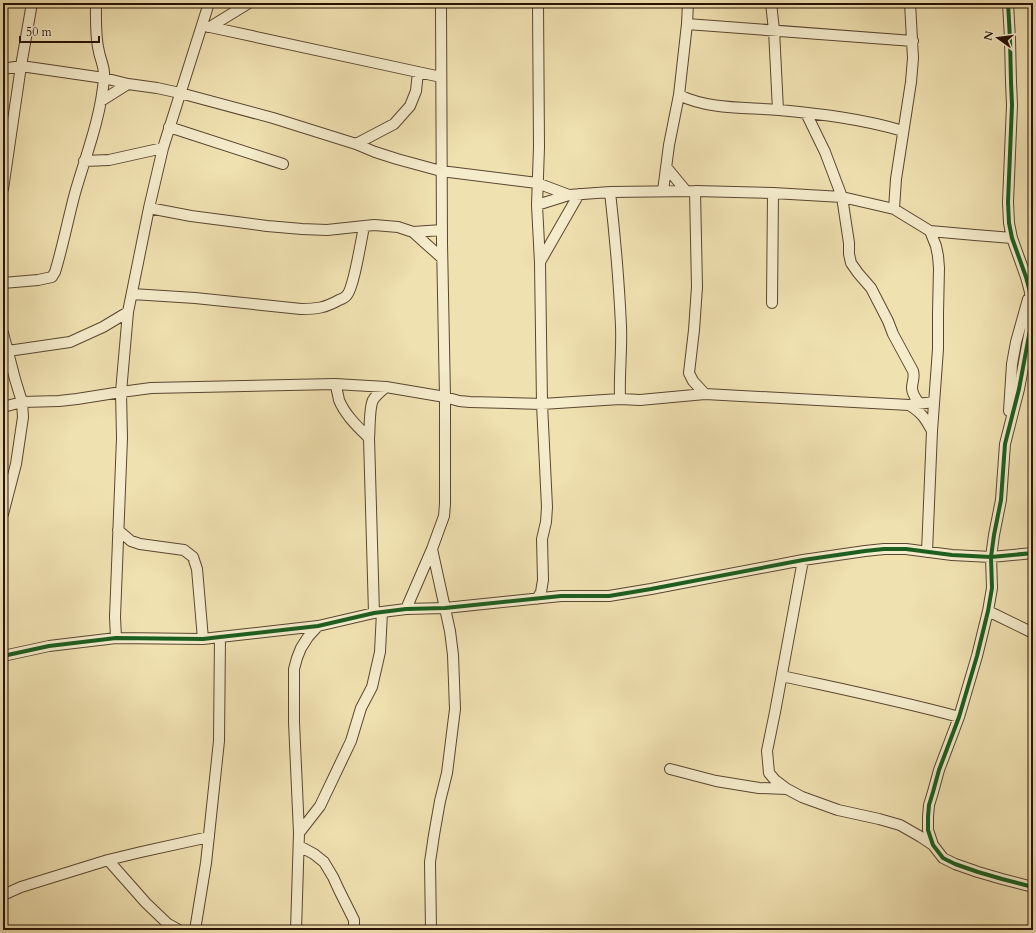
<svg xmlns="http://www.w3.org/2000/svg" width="1036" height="933" viewBox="0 0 1036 933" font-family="Cardo,serif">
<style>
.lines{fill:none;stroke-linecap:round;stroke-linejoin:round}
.street-casing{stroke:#5a4630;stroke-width:12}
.street{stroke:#f5eccc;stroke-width:10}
.cycleway-casing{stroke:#f5eccc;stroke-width:6}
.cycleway{stroke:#1b5e20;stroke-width:4}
</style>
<rect width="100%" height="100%" fill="#f0e1b1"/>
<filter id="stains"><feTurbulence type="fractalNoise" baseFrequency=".005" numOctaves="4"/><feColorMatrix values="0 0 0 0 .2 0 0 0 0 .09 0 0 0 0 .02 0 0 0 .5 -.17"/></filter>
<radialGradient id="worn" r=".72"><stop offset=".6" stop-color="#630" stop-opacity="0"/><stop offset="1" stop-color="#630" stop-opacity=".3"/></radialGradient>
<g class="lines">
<defs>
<path id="street" d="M771 3 774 30 778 110
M1008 3 1010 39 1011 82 1012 105 1008 202 1009 223 1012 238 1026 277 1030 292 1031 309 1030 330 1019 389 1005 444 1001 500 994 535 991 557 992 588 988 611 977 656 959 717 939 770 933 792 929 805 928 817V830L933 845 943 858 955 864 978 872 1002 879 1033 887
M687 24 913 41
M208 27H210L249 3
M210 27 441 77
M3 69 21 66 104 78 128 84 157 88 180 93 273 118 356 144 375 152 397 159 441 171 537 183 569 195
M679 95C710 110 746 107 779 110 821 114 863 119 903 131
M101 101 128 84
M806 113 825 152 842 197 849 243V254L851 263 858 273 871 288 888 321 893 334 913 371C915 377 912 382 912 388 912 394 916 399 919 403
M169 127 283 164
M356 144 394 124 410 106 416 91 418 72
M84 161 109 160 163 148
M667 168 686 191
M3 189 21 66 32 3
M663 191 669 145 679 95 687 24 688 3
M695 191 697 287 694 330 689 373 693 381 705 394
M610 192C615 236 619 281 621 326 622 350 619 375 620 399
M537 205 569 195 610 192 695 191 773 193 842 197 894 209 930 231 975 235 1012 238
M149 208 191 216 267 226 302 229 327 230 374 225 398 227 413 232 442 230
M894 209 896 179 911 82 913 58 910 3
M413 232 424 242 442 258
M540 262 579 194
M3 283 38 280 52 277 55 272C63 246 68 219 75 193 86 155 101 117 104 78 105 67 101 62 99 52 95 36 96 19 96 3
M132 294 195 298 301 309C316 309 325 308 339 300 342 299 345 298 347 295 354 287 361 240 364 227
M772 303 773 193
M3 333 15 379 22 402 23 417 16 464 3 514
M8 351 70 342 103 327 128 312
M335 384C337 389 338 395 339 400 345 415 358 427 369 438
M909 405C922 413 925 418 932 431
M3 407 22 402 59 401 77 399 121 392 151 388 335 384 386 387 445 397 459 401 470 402 542 404 620 399 640 400 705 394 909 405 934 402
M1009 411 1012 364 1016 342 1028 299
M118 530 131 541 140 544 184 550 193 557 197 569 203 639
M927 552 932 431 938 349V313L939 268 938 256 936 246 930 231
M803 560 775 712 767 751 769 773 775 780 787 789 802 797 838 810 879 819 900 825 921 837 933 845
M537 599 541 592 543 580 542 539 546 522 547 507 542 404 540 263 537 205 539 147 538 3
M406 609 432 549 444 516 445 504V397L442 243 441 3
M988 611 1033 633
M374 613 369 438C370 429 369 408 373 400 376 395 381 391 386 387
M116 638 115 617 122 438 121 392 128 312 149 208 163 148 209 3
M3 656 49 646 116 638 203 639 220 637 318 626 374 613 406 609 445 608 561 596H609L651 589 803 560 865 551 884 549H906L952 555 991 557 1033 553
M782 676C841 689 900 701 959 717
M670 769 716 781 759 788 787 789
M299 833 320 806 351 741 361 708 372 687 380 652 382 612
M299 846 314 854 324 862 333 877 339 890 354 920V930
M108 860 146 903 168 924 179 930
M3 895 21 887 108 860 141 852 209 837
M195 930 206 863 219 741 220 637
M296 930 299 833 294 722V669L297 658 301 648 308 637 318 626
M431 930 430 862 434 835 440 801 447 773 455 709 453 655 450 631 432 549"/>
</defs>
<use href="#street" class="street-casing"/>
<use href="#street" class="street"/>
<defs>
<path id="cycleway" d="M1008 3 1010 39 1011 82 1012 105 1008 202 1009 223 1012 238 1026 277 1030 292 1031 309 1030 330 1019 389 1005 444 1001 500 994 535 991 557 992 588 988 611 977 656 959 717 939 770 933 792 929 805 928 817V830L933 845 943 858 955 864 978 872 1002 879 1033 887
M3 656 49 646 116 638 203 639 220 637 318 626 374 613 406 609 445 608 561 596H609L651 589 803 560 865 551 884 549H906L952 555 991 557 1033 553"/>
</defs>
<use href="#cycleway" class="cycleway-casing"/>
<use href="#cycleway" class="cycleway"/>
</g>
<rect width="1036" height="933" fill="none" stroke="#f0e1b1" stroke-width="16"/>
<rect x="4" y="4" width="1028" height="925" fill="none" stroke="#281205" stroke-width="2"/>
<rect x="8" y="8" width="1020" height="917" fill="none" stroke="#281205"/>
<g transform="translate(998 38) rotate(284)" stroke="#f5eccc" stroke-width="3" paint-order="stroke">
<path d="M0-3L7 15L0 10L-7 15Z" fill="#281205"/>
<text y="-6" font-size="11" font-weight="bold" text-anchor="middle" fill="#281205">N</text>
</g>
<path d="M20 36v6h79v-6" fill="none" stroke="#281205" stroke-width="2"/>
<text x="26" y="36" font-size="12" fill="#281205" stroke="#f5eccc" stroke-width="3" paint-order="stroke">50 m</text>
<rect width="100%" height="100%" filter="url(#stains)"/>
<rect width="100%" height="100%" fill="url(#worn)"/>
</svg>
